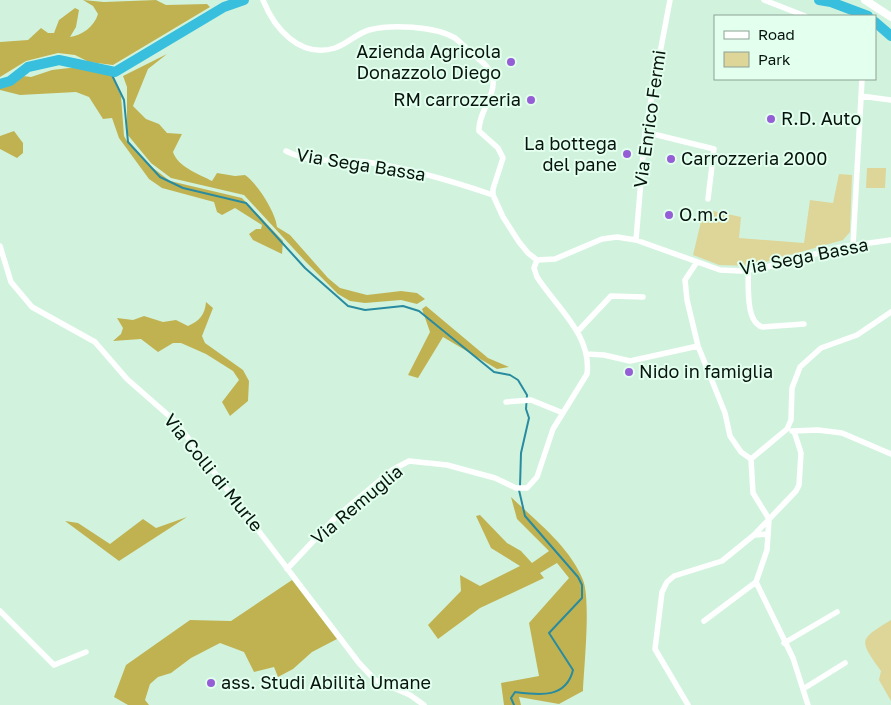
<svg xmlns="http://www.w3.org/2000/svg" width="891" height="705" viewBox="0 0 891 705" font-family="'Golos Text',sans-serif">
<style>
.green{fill:#ded599}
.forest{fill:#c1b251}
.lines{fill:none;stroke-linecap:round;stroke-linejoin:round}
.stream{stroke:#298b9f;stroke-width:2}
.river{stroke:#37bfdd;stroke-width:10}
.street{stroke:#fff;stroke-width:5.5}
.secondary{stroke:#fff;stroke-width:8}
.poi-dot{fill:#965ed6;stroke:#e3ffee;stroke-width:2}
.labels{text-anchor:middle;stroke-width:4;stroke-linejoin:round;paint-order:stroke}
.poi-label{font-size:18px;fill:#07130d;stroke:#e3ffee;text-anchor:start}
.street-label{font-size:18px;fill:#07130d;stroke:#e3ffee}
</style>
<rect width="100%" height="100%" fill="#d1f3de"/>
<path class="green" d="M867 168H886L885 188H866Z
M839 174 852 175 850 232 843 240 751 266 719 265 693 255 704 209 741 217 739 238 804 243 810 200 833 203Z
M891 620V701L879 680 881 671C859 640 858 640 891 620Z"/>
<path class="forest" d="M83 0 104 2 156 0 166 5 207 4 210 7 113 65 89 62 75 55 58 53 26 61 0 77V42L28 40 41 28 48 33H54L59 20 75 8 79 10 76 27 70 37C82 35 94 27 98 14L93 6Z
M167 54 148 69 133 106 146 119 159 124 167 133 182 134 173 152C178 167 199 174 212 181L217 173 235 176 245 175C258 184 276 213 277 227L290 235 328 278 340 288 367 295 401 291 417 293 425 299 417 304 401 300 365 303 350 301 338 294 305 261 244 195 171 178 151 163 127 134V87L123 76Z
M90 66 110 71 121 96 124 136 128 143 149 165 170 181 242 198 283 241 282 254 253 240 249 234 256 229H261L262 225 235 208 222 215 217 212 214 202 162 188 149 179 119 138 112 118 103 119 89 97 76 92 20 95 0 90V83L15 75 31 77 52 70 69 68H87Z
M14 131 23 143V153L17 158 0 149V136Z
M206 302 213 308 202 336 205 343 243 370 249 381 248 401 230 416 222 402 239 380 233 371 206 354 181 343H173L158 352 141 339 113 341 121 334 123 328 117 318 133 320 144 316 163 322 176 320 188 326C199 321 205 315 206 302Z
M426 306 488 358 509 367 497 369 443 337 418 378 408 375 430 332 422 309Z
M511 497C536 521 570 547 583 580 591 601 584 666 583 691L559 704 519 697 521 705H504L501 683 539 676 529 623 569 578 557 563 540 573 544 578 480 608 438 639 428 625 461 591 460 575 480 586 520 566 491 548 476 516 480 515 507 543 521 551 532 563 549 551 517 519Z
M187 517 119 561 65 521 78 523 110 544 143 519 156 528Z
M292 580 337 639 312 652 293 669 278 677 274 667 254 672 244 652 220 643 191 658 171 673 158 677 150 684 145 700 149 705H128L114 697 126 665 190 620 231 621Z"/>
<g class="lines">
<path class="stream" d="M111 73 124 100 128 142 160 177 183 188 246 203 305 268 348 306 365 310 403 306 419 311 494 372 510 375 518 380 527 395 526 409 529 418 521 453 520 486
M514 705 511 698 515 692C539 695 566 699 573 670L549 633 582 598V585L578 577 525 516 519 490"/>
<path class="river" d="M819 0 831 2 868 16
M875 22 891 36
M0 84 10 81 28 67 59 60 115 72 224 7 244 0"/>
<path class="street" d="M263 0C274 28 300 59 335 48 347 44 356 34 369 30 391 24 434 26 455 38 460 42 465 47 469 51 478 59 492 67 493 80 495 97 478 113 479 131L498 148 503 158 493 189V195L503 217 519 242 528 253 537 260 555 259 602 239 617 237 636 240 720 270 741 271 763 268 841 247 891 240
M764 0 805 16
M861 96 891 100
M645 132 714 149 708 199
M286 151C311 164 339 159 366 162 409 168 452 181 493 195
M636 240 645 132 670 0
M853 245 862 79
M0 246 11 282 32 307 95 342 127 379 176 422 359 663 375 680 410 695 424 705
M697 262 685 280 687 300 698 346 725 413 730 436 741 452 751 459
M748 271C749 286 745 321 762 327L804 324
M578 331 611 296 643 297
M587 354 604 355 630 361 698 346
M506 402 531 400 563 413
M792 431 818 430 842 433 891 454
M751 459 787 429 791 420 792 388 800 367 821 348 857 335 891 312
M751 459 753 493 769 519
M769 519 767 550 756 582 793 658 808 705
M768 534 754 535 796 491 799 485 801 453 794 431
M287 569 334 519 392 470 409 461 447 465 495 478 516 488H527L537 477 553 429 587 374C592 335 557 308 537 277L534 268 537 260
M0 611 54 665 86 652
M704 621 756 582
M784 643 837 612
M803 689 845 663
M688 705 655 649 662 592 667 582 674 576 722 561 754 535"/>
<path class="secondary" d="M865 0 891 17"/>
</g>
<g class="poi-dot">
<circle cx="511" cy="62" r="5"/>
<circle cx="531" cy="100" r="5"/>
<circle cx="771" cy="119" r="5"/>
<circle cx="627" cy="154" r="5"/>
<circle cx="671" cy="159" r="5"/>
<circle cx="669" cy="215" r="5"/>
<circle cx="629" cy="372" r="5"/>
<circle cx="211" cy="683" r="5"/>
</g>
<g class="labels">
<g class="poi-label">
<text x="501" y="58" text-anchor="end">Azienda Agricola<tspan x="501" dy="21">Donazzolo Diego</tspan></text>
<text x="521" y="106" text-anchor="end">RM carrozzeria</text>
<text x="781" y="125">R.D. Auto</text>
<text x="617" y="150" text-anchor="end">La bottega<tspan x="617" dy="21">del pane</tspan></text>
<text x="681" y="165">Carrozzeria 2000</text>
<text x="679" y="221">O.m.c</text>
<text x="639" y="378">Nido in famiglia</text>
<text x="221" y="689">ass. Studi Abilità Umane</text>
</g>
<g class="street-label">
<text transform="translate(650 119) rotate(-82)" y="6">Via Enrico Fermi</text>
<text transform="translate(361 165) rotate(9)" y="6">Via Sega Bassa</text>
<text transform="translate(804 257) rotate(-11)" y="6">Via Sega Bassa</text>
<text transform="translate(213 473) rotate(51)" y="6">Via Colli di Murle</text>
<text transform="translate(357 505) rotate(-40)" y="6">Via Remuglia</text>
</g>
</g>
<rect x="714" y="15" width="162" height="65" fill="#e3ffee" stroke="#8ba194"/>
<rect x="724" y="31" width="25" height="8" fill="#ffffff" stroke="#8ba194"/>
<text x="758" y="40" font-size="15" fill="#07130d">Road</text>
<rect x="724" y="52" width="25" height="15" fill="#ded599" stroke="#8ba194"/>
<text x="758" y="65" font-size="15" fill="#07130d">Park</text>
</svg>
